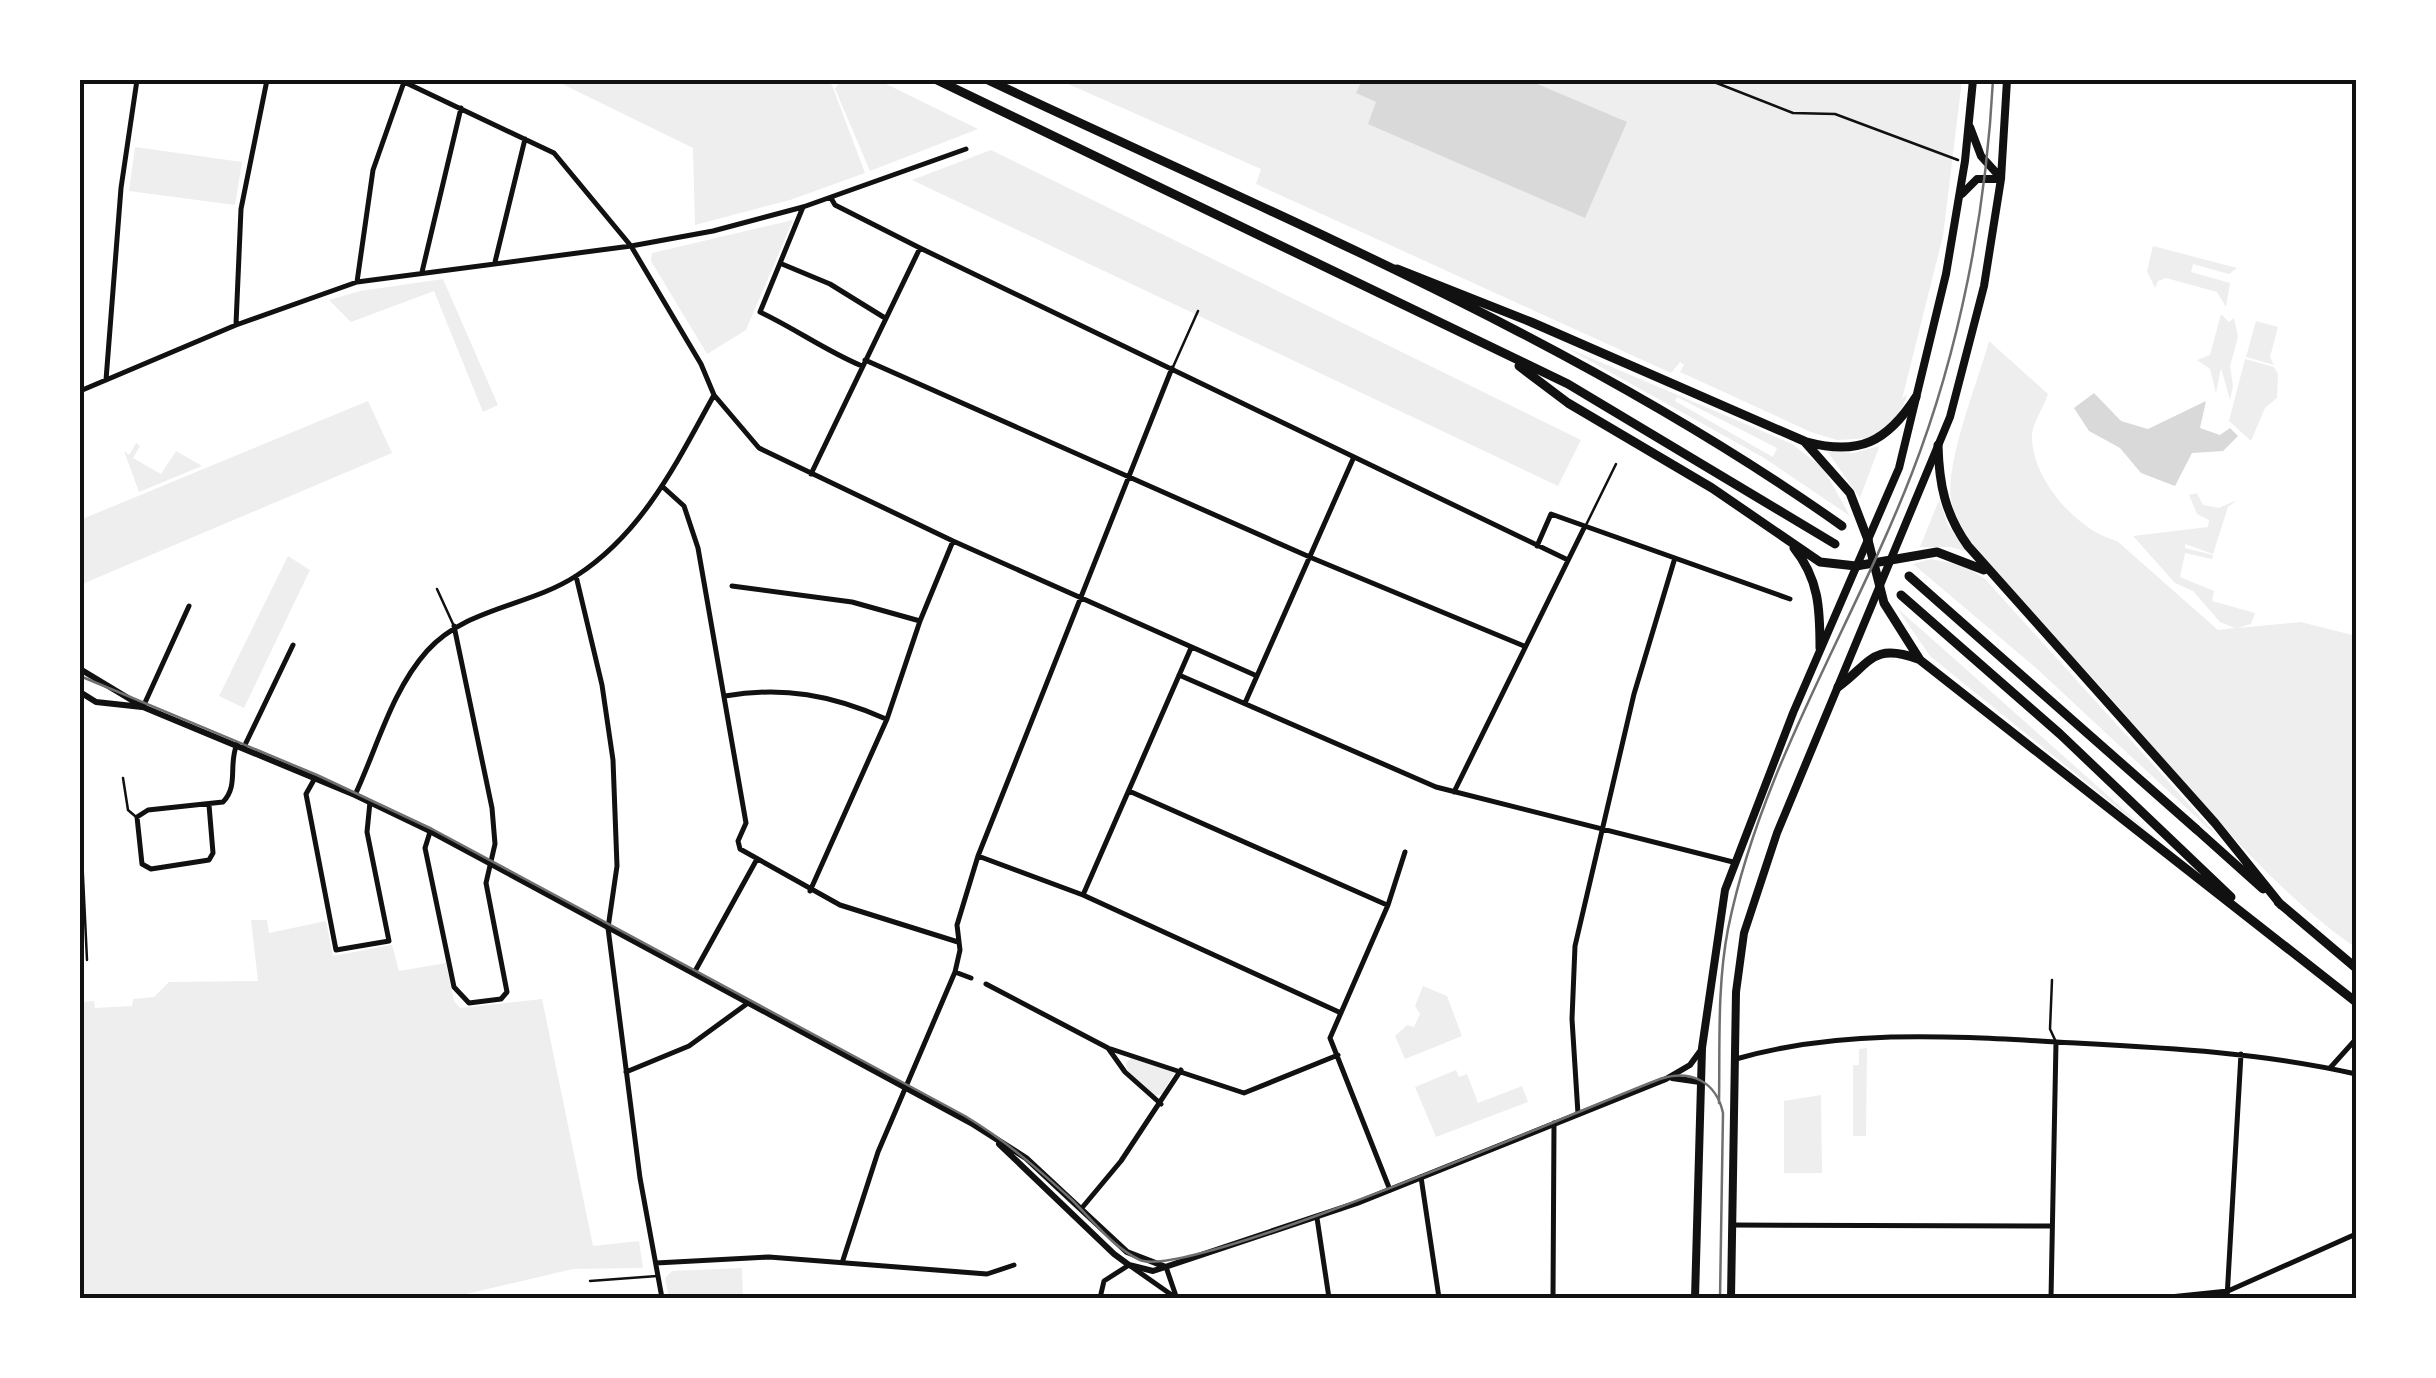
<svg xmlns="http://www.w3.org/2000/svg" width="2436" height="1378" viewBox="0 0 2436 1378" font-family="Jost,sans-serif">
<style>
.green{fill:#eee;fill-rule:evenodd}
.water{fill:#d9d9d9}
.lines{fill:none;stroke-linecap:round;stroke-linejoin:round}
.service{stroke:#111;stroke-width:2.5}
.minor{stroke:#111;stroke-width:5}
.tertiary{stroke:#111;stroke-width:6}
.secondary{stroke:#111;stroke-width:8}
.trunk{stroke:#111;stroke-width:9}
.motorway{stroke:#111;stroke-width:9}
.tram{stroke:#707070;stroke-width:2.5}
.neatline{fill:none;stroke:#111;stroke-width:4}
</style>
<rect width="100%" height="100%" fill="#fff"/>
<path class="green" d="M554 80H822L832 85 865 173 790 200 695 225 693 148Z
M840 80H878L978 129 870 171 835 89Z
M1059 80H1962L1943 236 1902 399 1907 394C1904 412 1889 424 1875 438L1837 440 1811 432 1680 372 1684 365 1680 362 1671 373 1256 184 1261 169Z
M135 147 242 162 235 205 129 191Z
M991 150 1581 440 1558 486 912 180Z
M793 220 746 330 707 354 651 261 652 253Z
M2153 246 2237 268 2229 274 2193 264 2191 272 2230 283 2226 307 2217 292 2166 278 2158 281 2155 288 2147 271Z
M443 279 498 405 483 412 434 291 351 322 329 300 360 291Z
M2221 314 2229 322 2234 318 2238 337 2230 366 2233 386 2230 400 2221 368 2216 393 2210 369 2197 360 2210 355Z
M2256 321 2278 327 2270 357 2274 365 2246 357Z
M1989 341 2048 394C2044 407 2032 423 2032 437 2032 480 2078 531 2117 541L2218 630 2235 628 2220 622 2193 591 2175 583 2133 536 2208 527 2209 520 2197 514 2189 495 2197 493 2203 505 2219 508 2237 500 2228 507 2213 554 2185 544V548L2213 555 2212 559 2185 553 2180 577 2214 591 2212 601 2255 613 2251 624 2238 628 2301 622 2356 636V948C2259 881 2170 763 2090 675 2052 634 1966 555 1952 504 1942 469 1979 379 1989 341Z
M1565 347 1792 444 1823 468 1850 516 1764 458ZM1677 397 1777 448 1773 457 1675 401Z
M2245 359 2274 367 2278 374 2277 398 2265 408 2251 441 2229 421Z
M368 401 392 453 80 585V520Z
M136 443 140 446 133 458 161 474 176 451 202 466 139 492 124 451 129 455Z
M1879 446 1878 450 1860 498 1827 451 1854 453Z
M1939 500 1948 525 1967 552 1951 547H1920Z
M288 556 310 570 244 708 219 696Z
M1931 559 1965 566 1985 579 2223 842 2035 667 1913 564Z
M1896 607 2160 842 1930 656Z
M251 920H267L269 933 326 921 333 956 392 945 399 971 446 963 454 1001 460 1008 542 999 593 1246 639 1241 643 1268 573 1269 449 1298H80V1002L94 1001 95 1008 132 1006 133 999 154 997 169 982 258 981Z
M1423 986 1447 996 1462 1036 1405 1059 1395 1036 1407 1025 1414 1027 1420 1014 1415 1006Z
M1867 1048 1866 1136H1853V1065H1859V1049Z
M1132 1057 1174 1073 1162 1094 1154 1096 1128 1071 1126 1063Z
M1456 1070 1459 1077 1467 1074 1478 1103 1522 1086 1528 1102 1436 1137 1415 1087Z
M1821 1095 1822 1173H1784V1101Z
M742 1268 743 1298H669L665 1278 672 1271Z"/>
<path class="water" d="M1362 80H1528L1627 122 1585 218 1368 124 1376 102 1356 93Z
M2094 393 2121 421 2148 429 2206 401 2200 428 2220 435 2230 428 2238 436 2223 451 2192 453 2175 486 2141 473 2120 448 2089 431 2074 408Z"/>
<g class="lines">
<path class="service" d="M1709 80 1793 113 1835 114 1958 160
M1173 367 1198 311
M1586 525 1616 464
M437 589 453 624
M123 778 128 810 135 816
M80 814 87 960
M2052 980 2050 1029 2056 1042
M590 1281 657 1276"/>
<path class="minor" d="M400 80 554 153 631 246 701 364 714 395 759 448 953 541 1257 676
M831 198 835 205 920 248 1568 560
M803 207 760 312C796 329 826 351 862 366
M495 262 525 139
M782 264 830 284 885 318
M422 272 461 108
M357 282 373 170 404 82
M236 324 241 209 267 80
M865 360 1312 558 1524 646
M106 380 121 188 137 80
M80 391 236 325 357 282 631 246 713 231 803 207 966 149
M811 474 920 248
M663 487 684 506 698 548 746 823 738 841 740 849 840 905 958 942
M1537 546 1551 514 1790 599
M576 576 602 685 613 760 617 866 608 928 640 1178 662 1298
M732 586 852 602 920 621
M1179 675 1436 787 1733 862
M725 696C783 686 832 695 886 719
M1245 703 1353 459
M143 707 189 606
M244 747 293 645
M315 778 306 794 336 950 389 941 367 832 370 802
M1129 791 1387 905
M1454 792 1584 528
M355 795C377 748 392 690 427 651 467 607 528 607 576 576 643 533 677 462 714 395
M209 805 213 853 209 860 151 869 142 864 137 817 148 810 223 802C239 786 228 764 237 744
M430 832 425 848 454 987 469 1003 501 999 507 992 486 883 495 844 492 808 454 626
M978 856 1083 895 1341 1013
M810 891 887 719 920 621 953 541
M1083 895 1191 648
M955 972 971 978
M694 973 757 859
M986 984 1108 1048 1125 1072 1161 1104
M1108 1048 1244 1093 1338 1055
M1736 1059C1847 1027 1963 1037 2076 1043 2170 1048 2264 1053 2356 1074
M2330 1068 2356 1039
M626 1072 689 1046 748 1003
M1578 1114 1572 1019 1575 946 1634 694 1674 561
M1421 1177 1439 1298
M1390 1190 1330 1038 1388 905 1405 852
M1081 1209 1121 1161 1181 1070
M1317 1218 1329 1298
M1732 1225 2052 1226
M843 1260 878 1152 955 972 960 950 957 925 978 856 1172 368
M656 1263 769 1257 987 1274 1014 1265
M1166 1267 1176 1296
M1100 1298 1104 1281 1129 1265 1176 1298
M1553 1298 1554 1123
M2051 1298 2056 1042
M2160 1298 2228 1291 2356 1234
M2227 1298 2241 1054"/>
<path class="tertiary" d="M80 669 143 707 355 795 430 831 971 1123 1026 1158 1127 1252 1166 1267
M80 692 96 702 142 707
M1672 1078 1700 1082
M999 1144 1114 1254 1129 1265 1153 1271 1357 1203 1666 1079 1690 1065 1701 1050"/>
<path class="secondary" d="M1970 127 1981 156 2001 178
M1962 194 1977 179H2001
M1695 1298 1702 1048 1725 890 1793 713 1899 468 1946 274 1965 161 1973 80
M1731 1298 1736 992 1744 933 1777 833 1950 417 1984 286 2001 179 2007 80"/>
<path class="trunk" d="M1938 445C1939 484 1945 514 1968 546L2215 823 2281 905
M1868 540 1884 603 1920 660 2356 1002
M1856 566 1937 552 1984 570
M1901 595 2060 734 2231 897
M1838 687C1870 664 1872 642 1918 659
M2196 829 2263 889
M2278 902 2356 968"/>
<path class="motorway" d="M937 80 1568 384 1835 544
M988 80C1278 217 1580 340 1842 526
M1397 269 1531 322 1804 441 1850 493 1868 540
M1519 366 1568 403 1712 488 1820 562 1856 566
M1807 442C1859 456 1887 442 1916 397
M1794 548C1819 579 1820 609 1820 648
M1909 576 2196 829"/>
<path class="tram" d="M80 676 317 775 432 829 965 1116C1005 1140 1038 1169 1072 1200 1092 1220 1114 1248 1140 1260 1189 1281 1586 1107 1660 1079 1690 1069 1716 1081 1723 1113L1720 1298
M1719 1103C1720 1046 1717 986 1728 929 1761 766 1853 626 1912 473 1960 349 1986 212 1993 80"/>
</g>
<rect width="2436" height="1378" fill="none" stroke="#ffffff" stroke-width="165"/>
<rect x="82" y="82" width="2272" height="1214" class="neatline"/>
</svg>
